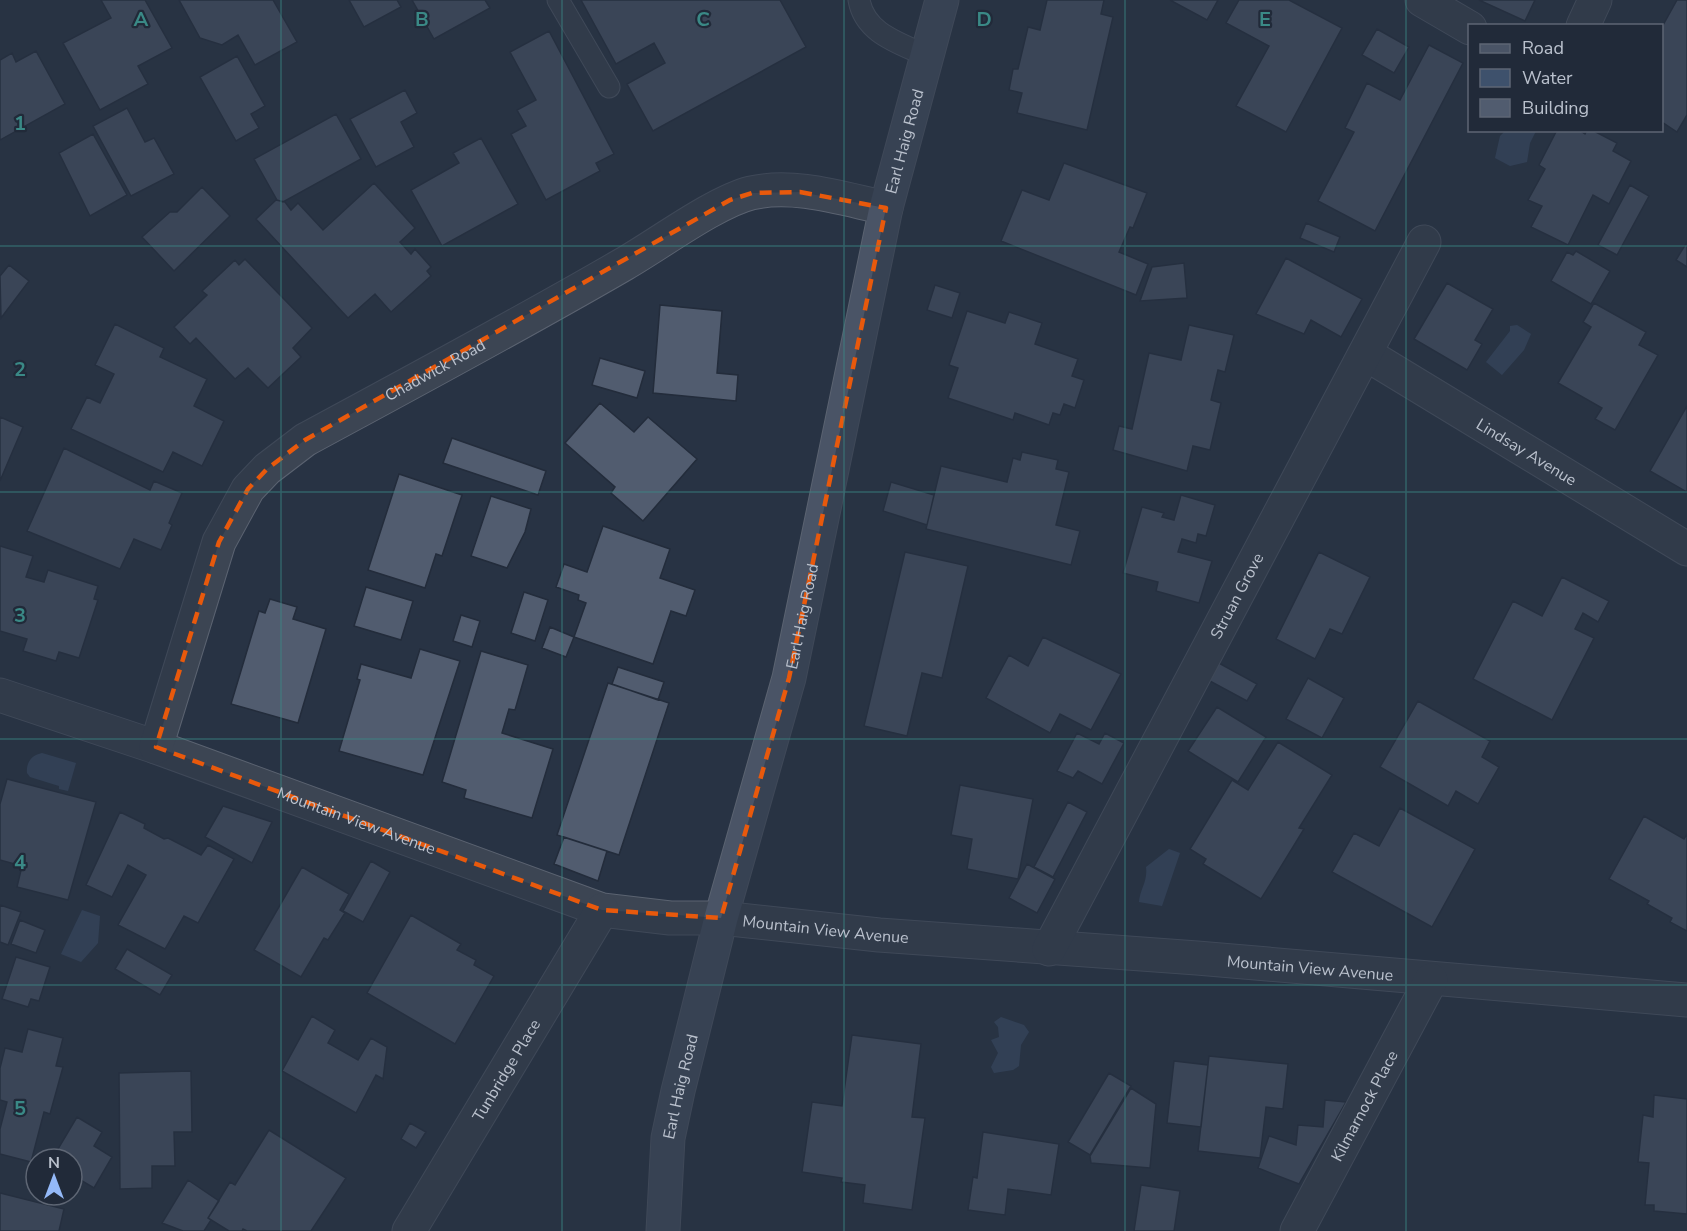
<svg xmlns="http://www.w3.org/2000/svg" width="1687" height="1231" viewBox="0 0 1687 1231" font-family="'Nunito Sans',sans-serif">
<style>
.water{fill:#3e516c}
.building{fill:#515c6f;stroke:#232c3b;stroke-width:1.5}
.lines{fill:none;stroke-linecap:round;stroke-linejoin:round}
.lane-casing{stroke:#5b6371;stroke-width:23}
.street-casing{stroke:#5b6371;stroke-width:35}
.secondary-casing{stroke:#5b6371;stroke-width:35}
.lane{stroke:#3c4553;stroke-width:21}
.street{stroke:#3c4553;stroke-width:33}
.secondary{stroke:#4a5466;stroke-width:33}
.marked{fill:none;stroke:#e8590c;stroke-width:4.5;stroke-dasharray:12 8;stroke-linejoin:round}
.grid{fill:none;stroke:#3a8986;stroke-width:1.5;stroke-opacity:0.55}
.labels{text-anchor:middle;stroke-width:4.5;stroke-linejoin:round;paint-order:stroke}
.street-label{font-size:16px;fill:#bac1cd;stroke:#212a39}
.grid-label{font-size:20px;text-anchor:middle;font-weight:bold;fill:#3a8986;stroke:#212a39;stroke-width:4.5;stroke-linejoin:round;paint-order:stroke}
</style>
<rect width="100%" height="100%" fill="#283344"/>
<path class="water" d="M1505 131H1536L1530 143 1527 162 1510 166 1495 158 1500 136Z
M1517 325 1531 334 1524 350 1502 375 1486 362 1510 331V326Z
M42 753 76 763 68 791 59 789V786L30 777 27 773C26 762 32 755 42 753Z
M1169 849 1180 853 1162 906 1139 902C1140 889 1148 881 1146 867Z
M82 910 100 916 98 943 81 962 61 954Z
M1001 1017 1024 1025 1029 1032 1021 1045 1019 1066 1013 1070 994 1073 991 1067 998 1053 991 1040 999 1037 998 1027 994 1022Z"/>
<path class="building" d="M101 0H145L172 48 138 66 148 84 100 110 63 43 111 18Z
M179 0H273L297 42 255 65 238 35 222 45 200 38Z
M349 0H397L401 7 364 27Z
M412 0H485L490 8 434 39Z
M581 0H780L806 47 653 131 627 84 665 63 654 43 616 64Z
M1047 0H1104L1101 14 1113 17 1087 130 1017 113 1022 93 1009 90 1013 69H1018L1028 27 1040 30Z
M1170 0H1218L1207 20Z
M1239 0H1289L1342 28 1286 132 1236 106 1269 46 1226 23Z
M1479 0H1535L1525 21Z
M1677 0H1687V115L1677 132 1662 122V27Z
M1377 29 1409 47 1394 73 1362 55Z
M549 31 614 154 596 163 600 171 546 200 511 134 526 126 517 110 536 100 510 52Z
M1429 45 1463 63 1375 231 1318 201 1354 132 1345 128 1367 83 1400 100Z
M36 51 65 104 0 140V60L12 53 16 62Z
M237 56 265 106 251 114 259 128 236 141 200 77Z
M405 90 417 113 401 122 414 147 376 167 350 119Z
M127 108 145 142 154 138 174 174 131 196 93 126Z
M336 114 361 159 283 202 277 200 254 159Z
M1557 130H1579L1585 134 1587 130H1592L1617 143 1613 151 1631 161 1609 204 1593 195 1568 245 1531 227 1542 206 1528 200 1545 169 1539 165Z
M93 134 127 195 90 216 59 153Z
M481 138 518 204 442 246 411 190 459 163 453 153Z
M1064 163 1147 193 1133 228 1130 227 1119 252 1148 264 1136 295 1001 241 1022 190 1049 200Z
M374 183 415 228 400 242 411 254 415 249 431 267 427 271 431 276 391 312 375 294 348 318 256 219 276 200 285 202 291 210 298 203 323 230Z
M1630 185 1649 196 1617 255 1598 245Z
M202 187 230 216 174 271 142 237 170 212H177Z
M1306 223 1340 237 1334 252 1300 238Z
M1687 242V267L1676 260Z
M1576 251 1610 271 1591 304 1551 281 1567 252 1573 255Z
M1286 258 1362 299 1341 337 1311 320 1304 334 1256 314Z
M245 259 312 328 293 348 301 357 268 388 248 368 235 379 196 338 190 344 174 327 207 295 202 291 235 260 239 265Z
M1184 263 1187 298 1140 301 1152 267Z
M9 265 29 281 1 318 0 276Z
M1447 283 1493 309 1475 340 1482 344 1467 370 1414 339Z
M935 285 960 293 952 318 927 310Z
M1594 303 1646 332 1639 345 1658 355 1615 430 1595 419 1602 408 1558 383 1591 327 1583 322Z
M660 305 722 311 717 373 738 375 736 401 653 393Z
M967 311 1005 323 1009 312 1042 323 1035 344 1078 359 1072 376 1084 380 1075 408 1064 404 1060 415 1053 413 1049 425 1015 413 1013 420 948 398 958 368 949 365Z
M115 324 164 348 160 357 207 379 194 406 224 421 202 466 173 452 163 472 71 429 87 397 100 403 114 374 95 365Z
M1189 325 1234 335 1225 372 1218 370 1211 400 1221 403 1210 450 1193 446 1187 471 1113 450 1119 426 1132 429 1149 353 1181 360Z
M600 358 645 371 637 398 592 385Z
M600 403 634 432 648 417 697 459 643 521 611 493 615 487 565 443Z
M1687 406V492L1650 471Z
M0 417 23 427 0 481Z
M452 438 546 471 538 495 443 463Z
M64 448 150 490 154 481 182 493 169 523 172 525 161 550 134 539 120 569 27 531Z
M1022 452 1058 460 1056 469 1069 472 1056 525 1080 531 1071 565 926 529 941 466 1007 482 1013 458 1020 460Z
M399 474 462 495 442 556 436 554 425 588 368 570Z
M891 482 934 495 927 525 883 511Z
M1181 495 1215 505 1206 536 1198 534 1196 543 1182 539 1178 552 1212 561 1199 603 1156 591 1158 582 1123 573 1142 507 1164 513 1162 517 1174 520Z
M491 496 531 509 525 532 507 568 471 556Z
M603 526 670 549 660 578 695 590 686 616 671 611 653 664 574 637 586 603 578 600 579 595 556 587 564 564 587 572Z
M0 546 33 556 26 577 44 582 48 570 98 586 94 599 98 600 79 658 59 652 56 661 23 651 27 639 0 631Z
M905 552 968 566 942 678 922 673 907 736 864 726Z
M1319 552 1370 577 1342 634 1330 629 1315 659 1276 639Z
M1562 577 1609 601 1598 622 1583 613 1575 629 1594 638 1552 720 1473 679 1513 601 1542 616Z
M366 587 413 601 401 640 354 626Z
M524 592 548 600 535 641 511 633Z
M270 599 297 607 293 619 326 629 298 723 231 704 259 611 265 613Z
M461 615 480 621 472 647 453 641Z
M550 627 574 637 566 657 542 648Z
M1043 637 1121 674 1091 730 1060 714 1050 733 986 698 1009 655 1028 666Z
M420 649 460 661 423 775 339 751 360 680 357 679 361 664 411 678Z
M481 651 528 665 515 710 509 709 502 733 553 749 532 818 464 798 466 790 442 782Z
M1217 662 1257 684 1247 701 1208 680Z
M618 667 664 682 658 700 612 684Z
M1308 678 1344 698 1322 738 1286 719Z
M608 683 669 703 619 855 557 835Z
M1418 701 1490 741 1482 757 1499 767 1478 804 1456 791 1448 806 1380 767Z
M1217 707 1266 737 1238 782 1188 751Z
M1077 733 1099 744 1105 733 1124 743 1102 784 1078 771 1073 778 1057 771Z
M1278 742 1332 775 1299 828 1304 829 1261 899 1203 864 1206 859 1190 849 1232 780 1248 790Z
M7 779 96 802 68 900 17 887 22 866 0 860V804Z
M960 785 1033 799 1018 879 967 869 972 839 951 835Z
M1068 802 1087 812 1053 877 1034 867Z
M223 806 272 822 252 863 205 837Z
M1400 808 1475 849 1432 927 1332 872 1354 833 1379 846Z
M120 812 145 824 144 828 164 839 168 838 201 855 208 845 234 859 198 923 184 916 165 949 118 925 146 875 128 865 112 897 86 885Z
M1644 816 1684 839 1687 834V931L1670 922 1672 918 1647 904 1649 901 1609 879Z
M564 837 607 851 598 881 554 864Z
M371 861 390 872 363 922 343 911Z
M1027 864 1055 879 1037 913 1009 898Z
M302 867 349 894 340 910 345 913 328 940 324 938 301 977 254 950Z
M0 905 21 912 8 945 0 942Z
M411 915 461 944 457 950 476 960 474 965 494 976 455 1044 367 993Z
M20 920 45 930 36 953 11 944Z
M127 949 172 975 160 995 115 969Z
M16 957 50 967 39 1001 31 999 28 1007 2 999Z
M312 1016 335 1030 328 1043 358 1060 371 1038 387 1047 383 1079 376 1075 356 1113 282 1071Z
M28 1029 63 1038 56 1066 63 1067 50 1114 44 1112 31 1162 0 1154V1129L7 1102 0 1100V1068L5 1048 22 1052Z
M852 1035 921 1044 912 1117 925 1118 912 1210 863 1203 865 1185 841 1182 842 1178 802 1172 812 1102 842 1106Z
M1209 1056 1288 1064 1283 1109 1266 1107 1260 1158 1198 1151Z
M1174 1061 1208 1065 1201 1127 1167 1123Z
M191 1071 192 1132H174L175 1166H152V1188L120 1189 119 1073Z
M1109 1073 1131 1086 1090 1155 1068 1142Z
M1131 1088 1156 1104 1150 1168 1091 1163 1090 1156Z
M1654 1095 1687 1099V1214L1654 1211V1205H1645L1649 1163 1638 1162 1643 1115 1653 1117Z
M1325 1100 1346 1102 1299 1184 1258 1168 1269 1136 1296 1145 1298 1125 1323 1127Z
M77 1117 102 1132 94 1146 112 1157 94 1188 72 1175V1159H52Z
M410 1123 426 1132 416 1148 401 1139Z
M269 1130 346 1178 311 1231H247L243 1229 242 1231H229L208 1218 230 1182 235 1185Z
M983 1132 1059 1144 1051 1195 1008 1189 1005 1215 968 1210 973 1177 977 1178Z
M188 1180 219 1201 208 1218 211 1220 204 1231H183L162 1223Z
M1141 1185 1180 1191 1174 1231H1134Z
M0 1193 64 1209 59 1231H0Z"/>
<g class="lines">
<defs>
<path id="lane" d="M558 0 609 87
M859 0C865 34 900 43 927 56"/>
<g id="street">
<path d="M1422 0 1470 28"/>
<path d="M1583 26 1595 0"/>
<path id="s1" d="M1366 354 1687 549"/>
<path id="s2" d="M0 695 156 747 602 910 670 918H721L879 935 1197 958 1687 1000"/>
<path id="s3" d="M156 747 219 542 248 489 267 469 305 440C412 382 519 325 624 264 659 244 715 202 751 193 795 183 843 199 886 208"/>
<path id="s4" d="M1049 949 1424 242"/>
<path id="s5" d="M409 1231 602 910"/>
<path id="s6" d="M1297 1231 1431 980"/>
</g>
<g id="secondary">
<path id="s7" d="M663 1231 668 1138 678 1091 721 918 789 678 886 208 942 0"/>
</g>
</defs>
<use href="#lane" class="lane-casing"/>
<use href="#street" class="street-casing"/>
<use href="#secondary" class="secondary-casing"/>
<use href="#lane" class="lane"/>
<use href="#street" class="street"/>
<use href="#secondary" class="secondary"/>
</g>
<path d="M0 0H1687V1231H0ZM800 192 886 208 789 678 721 918 602 910 156 747 219 542 248 489 267 469 305 440 730 200 752 193Z" fill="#283344" fill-opacity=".55" fill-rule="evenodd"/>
<path class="marked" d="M800 192 886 208 789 678 721 918 602 910 156 747 219 542 248 489 267 469 305 440 730 200 752 193Z"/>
<path class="grid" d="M281 0V1231M562 0V1231M844 0V1231M1125 0V1231M1406 0V1231M0 246H1687M0 492H1687M0 739H1687M0 985H1687"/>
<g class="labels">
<g class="street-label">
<text dy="6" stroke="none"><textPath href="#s7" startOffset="1118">Earl Haig Road</textPath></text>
<text dy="6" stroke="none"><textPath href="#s3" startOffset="498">Chadwick Road</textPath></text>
<text dy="6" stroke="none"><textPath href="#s1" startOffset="188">Lindsay Avenue</textPath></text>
<text dy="6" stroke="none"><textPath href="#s4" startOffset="400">Struan Grove</textPath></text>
<text dy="6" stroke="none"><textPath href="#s7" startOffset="632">Earl Haig Road</textPath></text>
<text dy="6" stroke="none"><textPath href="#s2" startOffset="378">Mountain View Avenue</textPath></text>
<text dy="6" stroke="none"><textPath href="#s2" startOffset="864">Mountain View Avenue</textPath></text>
<text dy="6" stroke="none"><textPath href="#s2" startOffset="1350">Mountain View Avenue</textPath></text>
<text dy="6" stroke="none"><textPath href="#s5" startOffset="188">Tunbridge Place</textPath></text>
<text dy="6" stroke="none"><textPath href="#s7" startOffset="146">Earl Haig Road</textPath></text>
<text dy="6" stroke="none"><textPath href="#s6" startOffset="142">Kilmarnock Place</textPath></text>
</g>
</g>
<g class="grid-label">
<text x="141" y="26">A</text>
<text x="422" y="26">B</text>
<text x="703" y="26">C</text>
<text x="984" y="26">D</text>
<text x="1265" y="26">E</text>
<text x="20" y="130">1</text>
<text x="20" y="376">2</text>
<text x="20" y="622">3</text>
<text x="20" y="869">4</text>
<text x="20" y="1115">5</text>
</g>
<rect x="1468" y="24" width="195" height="108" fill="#212a39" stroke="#5e6674" stroke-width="1.5"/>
<rect x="1480" y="44" width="30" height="9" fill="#4a5466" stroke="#5e6674" stroke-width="1.5"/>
<text x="1522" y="54" font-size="18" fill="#bac1cd">Road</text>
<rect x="1480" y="69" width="30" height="18" fill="#3e516c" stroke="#5e6674" stroke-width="1.5"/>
<text x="1522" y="84" font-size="18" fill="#bac1cd">Water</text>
<rect x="1480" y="99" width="30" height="18" fill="#515c6f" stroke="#5e6674" stroke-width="1.5"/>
<text x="1522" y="114" font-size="18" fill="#bac1cd">Building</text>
<g transform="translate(54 1177)"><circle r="28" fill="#212a39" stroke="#5e6674" stroke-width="1.5"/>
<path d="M0-4.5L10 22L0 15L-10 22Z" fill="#94b9f8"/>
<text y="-9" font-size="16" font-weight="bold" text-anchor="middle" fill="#bac1cd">N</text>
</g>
</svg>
